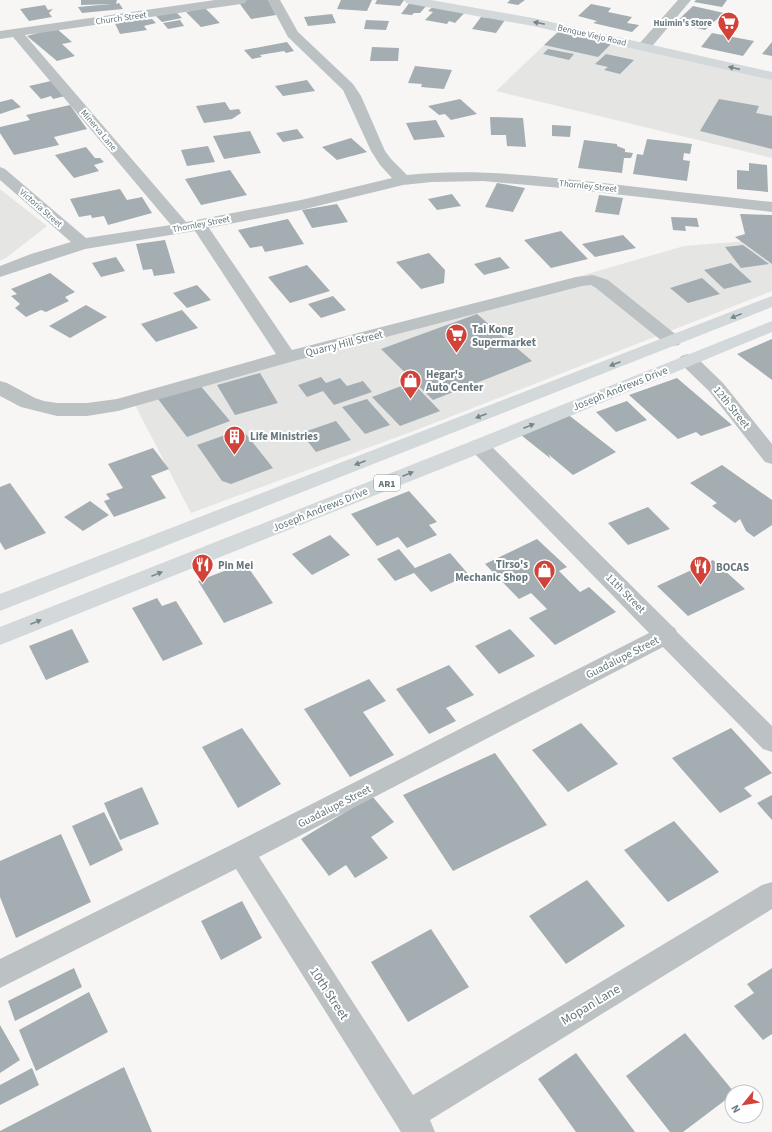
<svg xmlns="http://www.w3.org/2000/svg" width="772" height="1132" viewBox="0 0 772 1132" font-family="'Source Sans 3',sans-serif">
<style>
.built{fill:#e5e6e4}
.building{fill:#a4adb1}
.lines{fill:none;stroke-linecap:round;stroke-linejoin:round}
.street{fill:#bcc1c3;fill-rule:evenodd}
.secondary{fill:#d3d8da;fill-rule:evenodd}
.highway{fill:#d3d8da;fill-rule:evenodd}
.oneway{fill:#76858a}
.labels{text-anchor:middle;stroke-width:4;stroke-linejoin:round;paint-order:stroke}
.far-street-label{font-size:9px;fill:#65767c;stroke:#fff}
.far-poi-label{font-size:9px;font-weight:bold;fill:#65767c;stroke:#fff;text-anchor:end}
.shield{fill:#fff;stroke:#939fa3;stroke-width:1}
.shield-label{font-size:10px;font-weight:bold;fill:#65767c}
.poi-label{font-size:11px;font-weight:bold;fill:#65767c;stroke:#fff;text-anchor:start}
.street-label{font-size:11px;fill:#65767c;stroke:#fff}
.near-street-label{font-size:13px;fill:#65767c;stroke:#fff}
</style>
<rect width="100%" height="100%" fill="#f7f6f4"/>
<path class="built" d="M562 28 772 77V158L496 91Z
M0 189 47 226 6 258 0 261Z
M772 239V291L419 429 191 513 135 405 684 246Z"/>
<path class="building" d="M81 0H117L116 4 119 3 123 9 82 13 78 7 111 4 81 5Z
M237 0H268L276 15 251 19Z
M341 0H372L367 11 337 9Z
M377 0H404L400 6 375 4Z
M510 0H525L518 5 507 3Z
M696 0H727L722 7 694 2Z
M410 2 427 5 420 13H414L412 15 401 14Z
M436 4 468 9 455 23 449 21 447 24 425 20 433 12 428 11Z
M591 4 611 8 608 12 632 17 627 23 639 25 632 32 593 23 597 21 578 16Z
M45 5 48 10 53 9 49 13 52 17 29 21 20 9Z
M693 6 724 13 705 30 675 23Z
M205 8 220 23 201 27 186 12Z
M176 12 182 18 162 22 156 16Z
M332 14 336 23 308 26 304 17Z
M143 15 145 20 152 19 156 23 144 26 147 30 120 34 113 19Z
M481 17 505 20 496 33 472 29Z
M180 20 184 26 168 29 163 23Z
M366 20 389 21 386 30 364 29Z
M56 28 72 42 62 44 75 56 57 61 27 36Z
M558 32 612 43 598 57 544 45Z
M712 33 754 41 743 56 701 47Z
M287 42 294 51 286 53 284 51 260 55 262 57 252 59 244 50Z
M772 42V56L762 54Z
M372 47 399 48 398 61H370Z
M548 49 574 54 569 60 543 54Z
M606 54 634 60 620 74 604 70 608 67 595 64Z
M415 66 452 70 444 89 421 87 422 84 408 83Z
M307 80 315 91 283 96 275 86Z
M51 81 65 96 53 99 51 96 41 99 29 86Z
M12 99 21 107 0 114V102Z
M460 99 477 114 451 120 445 114 439 115 428 106Z
M719 99 759 106 756 113 772 116V149L700 131Z
M225 102 230 110 239 109 241 113 232 119 204 123 196 106Z
M70 105 87 129 54 137 59 145 14 155 0 133V127L30 120 26 115Z
M490 117 523 118 526 147 507 146 506 135H491Z
M436 120 445 137 414 140 406 123Z
M552 125 571 126 570 137 552 136Z
M297 129 304 138 283 142 276 133Z
M250 131 261 153 224 159 213 136Z
M351 138 367 152 337 160 322 147Z
M647 139 692 144 690 154 684 153 683 160 690 161 687 181 633 174 637 154 643 155Z
M584 140 617 144V146L625 149V152L633 153 631 158H624L622 173 578 168Z
M208 146 215 162 187 166 181 150Z
M86 147 95 158H100L104 162 94 165 99 171 74 178 55 155Z
M749 163 767 165 768 192 737 189V170L749 171Z
M230 170 247 195 201 205 185 179Z
M497 183 525 188 513 212 485 207Z
M120 189 127 200 142 197 152 213 108 225 104 216 92 218 91 215 79 217 70 199Z
M452 194 461 206 437 210 428 199Z
M599 195 623 198 619 215 595 212Z
M337 204 348 222 312 228 302 210Z
M740 214 772 215V264L735 237 745 234Z
M671 217 697 218 699 227 685 226 686 231 673 230Z
M288 219 304 244 265 252 262 246 250 248 238 230Z
M561 231 588 259 551 268 524 240Z
M623 235 636 248 595 257 582 244Z
M165 240 175 273 154 276 152 269 143 270 136 244Z
M743 245 754 253 769 264 741 268 725 247Z
M429 253 445 270 444 283 421 289 396 262Z
M116 257 125 271 101 277 92 263Z
M500 257 510 268 484 275 474 264Z
M731 263 752 282 724 289 704 270Z
M307 265 330 291 290 303 268 277Z
M50 273 75 292 65 297 69 301 46 312 41 310 26 317 15 308 20 304 11 296 17 294 11 289Z
M702 278 720 294 688 303 670 288Z
M197 285 211 300 187 308 173 293Z
M333 296 346 310 321 318 308 304Z
M86 305 107 317 70 338 49 326Z
M182 310 198 328 156 342 141 324Z
M477 314 532 361 433 400 381 349Z
M772 339V380L737 354Z
M260 373 278 403 235 415 217 385Z
M321 377 326 383 340 378 347 386 363 381 372 392 334 405 323 391 307 397 298 385Z
M677 378 732 425 701 436 696 432 678 439 629 395Z
M412 382 440 411 400 426 372 397Z
M199 384 230 421 187 437 158 399Z
M367 399 390 425 365 434 342 407Z
M627 401 647 420 616 432 596 412Z
M566 413 616 452 573 475 548 454 551 459 521 435Z
M336 421 351 440 316 452 301 433Z
M242 429 273 468 231 484 222 481 197 445Z
M153 448 169 469 151 476 166 498 114 517 104 501 110 499 106 494 123 488 108 464Z
M722 465 772 500V525L754 537 746 531 740 519 735 523 712 506 717 503 690 483Z
M10 483 46 533 5 550 0 542V487Z
M409 491 437 522 429 525 437 535 407 548 398 537 377 546 351 514Z
M90 501 109 515 83 531 64 517Z
M648 507 670 529 628 545 608 523Z
M330 535 350 555 312 575 292 554Z
M537 539 567 567 559 571 580 592 589 587 616 612 555 645 529 618 547 609 531 593 519 599 485 564Z
M399 549 415 568 450 553 469 575 431 592 414 573 395 581 377 559Z
M713 560 745 589 688 616 657 586Z
M245 563 273 603 224 623 198 581Z
M157 598 162 606 176 601 203 644 163 661 132 608Z
M72 629 89 662 46 680 29 646Z
M510 629 535 656 499 674 475 646Z
M449 665 474 695 446 708 456 721 429 734 396 689Z
M369 679 386 701 363 712 394 755 350 777 304 709Z
M581 723 618 764 568 792 532 750Z
M242 728 281 784 238 808 202 747Z
M731 728 772 773 744 788 752 796 720 813 672 758Z
M495 753 547 825 453 871 403 795Z
M142 787 159 824 120 840 104 803Z
M772 795V820L757 803Z
M372 796 394 822 371 837 388 858 355 878 346 865 329 876 301 839Z
M104 812 123 850 90 866 72 826Z
M674 821 719 872 668 902 624 850Z
M61 834 91 902 16 938 0 897V861Z
M587 880 625 926 566 964 529 916Z
M242 901 262 938 221 960 201 921Z
M431 929 469 987 408 1022 371 962Z
M74 968 82 987 15 1021 8 1001Z
M772 968V1034L763 1040 734 1006 754 993 747 984Z
M89 992 108 1032 36 1071 19 1030Z
M0 1025 20 1060 0 1073Z
M685 1033 734 1092H732V1095L683 1132H670L626 1076Z
M576 1053 635 1132H576L538 1079Z
M124 1067 152 1132H0V1131Z
M32 1068 39 1085 0 1105V1085Z"/>
<g class="lines">
<path class="street" d="M215 0H247L245 3 241 4 25 35 186 222 301 200 392 178 380 165 371 151 343 90 288 37 268 0H280L298 32 353 84 361 96 385 151 391 159 407 175C474 168 536 176 603 183 659 190 716 196 772 202V212L561 188 483 181 432 182 403 185 301 210 209 228 292 350 576 277 593 275 608 280 679 337 682 341 679 345 673 346 667 345 596 288 591 285 582 286 294 361 118 411 87 416H57L21 407 0 396V381L7 383 35 398 44 401 57 403H87L117 399 276 354 195 231 85 249 0 277V266L31 254 71 242 0 180V167L5 169 86 238 171 225 13 37 0 39V31Z
M678 0H691L649 50H639L637 47 639 44Z
M688 354 695 356 723 383 772 444V464L765 462 709 391 681 364 679 360 681 356Z
M479 439 486 441 673 627 675 628 677 632 772 726V752L763 749 663 647 259 857 413 1095 762 885 772 882V909L430 1120 435 1132H401L236 869 0 988V959L231 845 649 633 472 451 469 446 472 441Z"/>
<path class="secondary" d="M404 0H431L533 18 772 72V80L533 26 410 4 406 3Z"/>
<path class="highway" d="M772 296V307L0 611V594Z
M772 321V332L486 451 0 645V627L472 441Z"/>
</g>
<defs><path id="oneway-solid" d="M-6-.8H1V-3.2L6.5 0L1 3.2V.8H-6Z"/></defs>
<g class="oneway">
<use href="#oneway-solid" transform="translate(539 23) rotate(-168)"/>
<use href="#oneway-solid" transform="translate(734 68) rotate(-167)"/>
<use href="#oneway-solid" transform="translate(736 316) rotate(158)"/>
<use href="#oneway-solid" transform="translate(615 364) rotate(159)"/>
<use href="#oneway-solid" transform="translate(481 416) rotate(159)"/>
<use href="#oneway-solid" transform="translate(529 426) rotate(-22)"/>
<use href="#oneway-solid" transform="translate(360 463) rotate(159)"/>
<use href="#oneway-solid" transform="translate(408 474) rotate(-22)"/>
<use href="#oneway-solid" transform="translate(157 574) rotate(-22)"/>
<use href="#oneway-solid" transform="translate(36 622) rotate(-22)"/>
</g>
<defs>
<symbol id="supermarket-pin" viewBox="-11 -11 22 30"><path d="M0 17L-7.5 6A9.5 9.5 0 1 1 7.5 6Z" fill="#d24239" stroke="#fff"/><path d="M-6-5.5h2.5l.6 2H6L4.5 2H-2.5L-4.4-4H-6ZM-1.5 3.2a1.3 1.3 0 1 0 .1 0ZM3 3.2a1.3 1.3 0 1 0 .1 0Z" fill="#fff"/></symbol>
<symbol id="shop-pin" viewBox="-11 -11 22 30"><path d="M0 17L-7.5 6A9.5 9.5 0 1 1 7.5 6Z" fill="#d24239" stroke="#fff"/><path d="M-5-2.5h2.3a2.7 3.5 0 0 1 5.4 0H5L5.5 6h-11ZM-1.5-2.5h3a1.5 2.3 0 0 0-3 0Z" fill="#fff"/></symbol>
<symbol id="building-pin" viewBox="-11 -11 22 30"><path d="M0 17L-7.5 6A9.5 9.5 0 1 1 7.5 6Z" fill="#d24239" stroke="#fff"/><path d="M-4-6H4V6H1V3H-1V6H-4ZM-2.5-4.3h1.7v1.8h-1.7ZM.8-4.3h1.7v1.8H.8ZM-2.5-1h1.7V.8h-1.7ZM.8-1h1.7V.8H.8Z" fill="#fff"/></symbol>
<symbol id="restaurant-pin" viewBox="-11 -11 22 30"><path d="M0 17L-7.5 6A9.5 9.5 0 1 1 7.5 6Z" fill="#d24239" stroke="#fff"/><path d="M-5-6h1v4h1v-4h1v4h1v-4h1v5L-1.5 .5V6h-2V.5L-5-1ZM5-6V6H3V1.5H1.5Q1.5-4 5-6Z" fill="#fff"/></symbol>
</defs>
<g fill-rule="evenodd">
<use href="#supermarket-pin" x="716" y="10" width="25" height="34"/>
<use href="#supermarket-pin" x="444" y="322" width="25" height="34"/>
<use href="#shop-pin" x="398" y="368" width="25" height="34"/>
<use href="#building-pin" x="222" y="424" width="25" height="34"/>
<use href="#restaurant-pin" x="190" y="552" width="25" height="34"/>
<use href="#restaurant-pin" x="688" y="554" width="25" height="34"/>
<use href="#shop-pin" x="532" y="558" width="25" height="34"/>
</g>
<g class="labels">
<g class="far-street-label">
<text transform="translate(121 18) rotate(-8)" y="3">Church Street</text>
<text transform="translate(592 35) rotate(13)" y="3">Benque Viejo Road</text>
<text transform="translate(99 130) rotate(50)" y="3">Minerva Lane</text>
<text transform="translate(588 186) rotate(6)" y="3">Thornley Street</text>
<text transform="translate(41 208) rotate(41)" y="3">Victoria Street</text>
<text transform="translate(201 224) rotate(-11)" y="3">Thornley Street</text>
</g>
<g class="far-poi-label">
<text x="712" y="26">Huimin's Store</text>
</g>
<rect class="shield" x="374" y="475" width="26" height="16" rx="3"/>
<g class="shield-label">
<text x="387" y="487">AR1</text>
</g>
<g class="poi-label">
<text x="472" y="333">Tai Kong<tspan x="472" dy="13">Supermarket</tspan></text>
<text x="426" y="378">Hegar's<tspan x="426" dy="13">Auto Center</tspan></text>
<text x="250" y="440">Life Ministries</text>
<text x="528" y="568" text-anchor="end">Tirso's<tspan x="528" dy="13">Mechanic Shop</tspan></text>
<text x="218" y="569">Pin Mei</text>
<text x="716" y="571">BOCAS</text>
</g>
<g class="street-label">
<text transform="translate(344 343) rotate(-14)" y="4">Quarry Hill Street</text>
<text transform="translate(620 388) rotate(-22)" y="4">Joseph Andrews Drive</text>
<text transform="translate(732 407) rotate(51)" y="4">12th Street</text>
<text transform="translate(320 509) rotate(-22)" y="4">Joseph Andrews Drive</text>
<text transform="translate(626 593) rotate(45)" y="4">11th Street</text>
<text transform="translate(622 657) rotate(-27)" y="4">Guadalupe Street</text>
<text transform="translate(334 806) rotate(-27)" y="4">Guadalupe Street</text>
</g>
<g class="near-street-label">
<text transform="translate(330 993) rotate(57)" y="5">10th Street</text>
<text transform="translate(590 1004) rotate(-31)" y="5">Mopan Lane</text>
</g>
</g>
<g transform="translate(744 1104) rotate(240)"><circle r="19" fill="#ffffff" stroke="#c1c8cb"/>
<path d="M0-3L7 15L0 10L-7 15Z" fill="#d24239"/>
<text y="-6" font-size="11" font-weight="bold" text-anchor="middle" fill="#65767c">N</text>
</g>
</svg>
